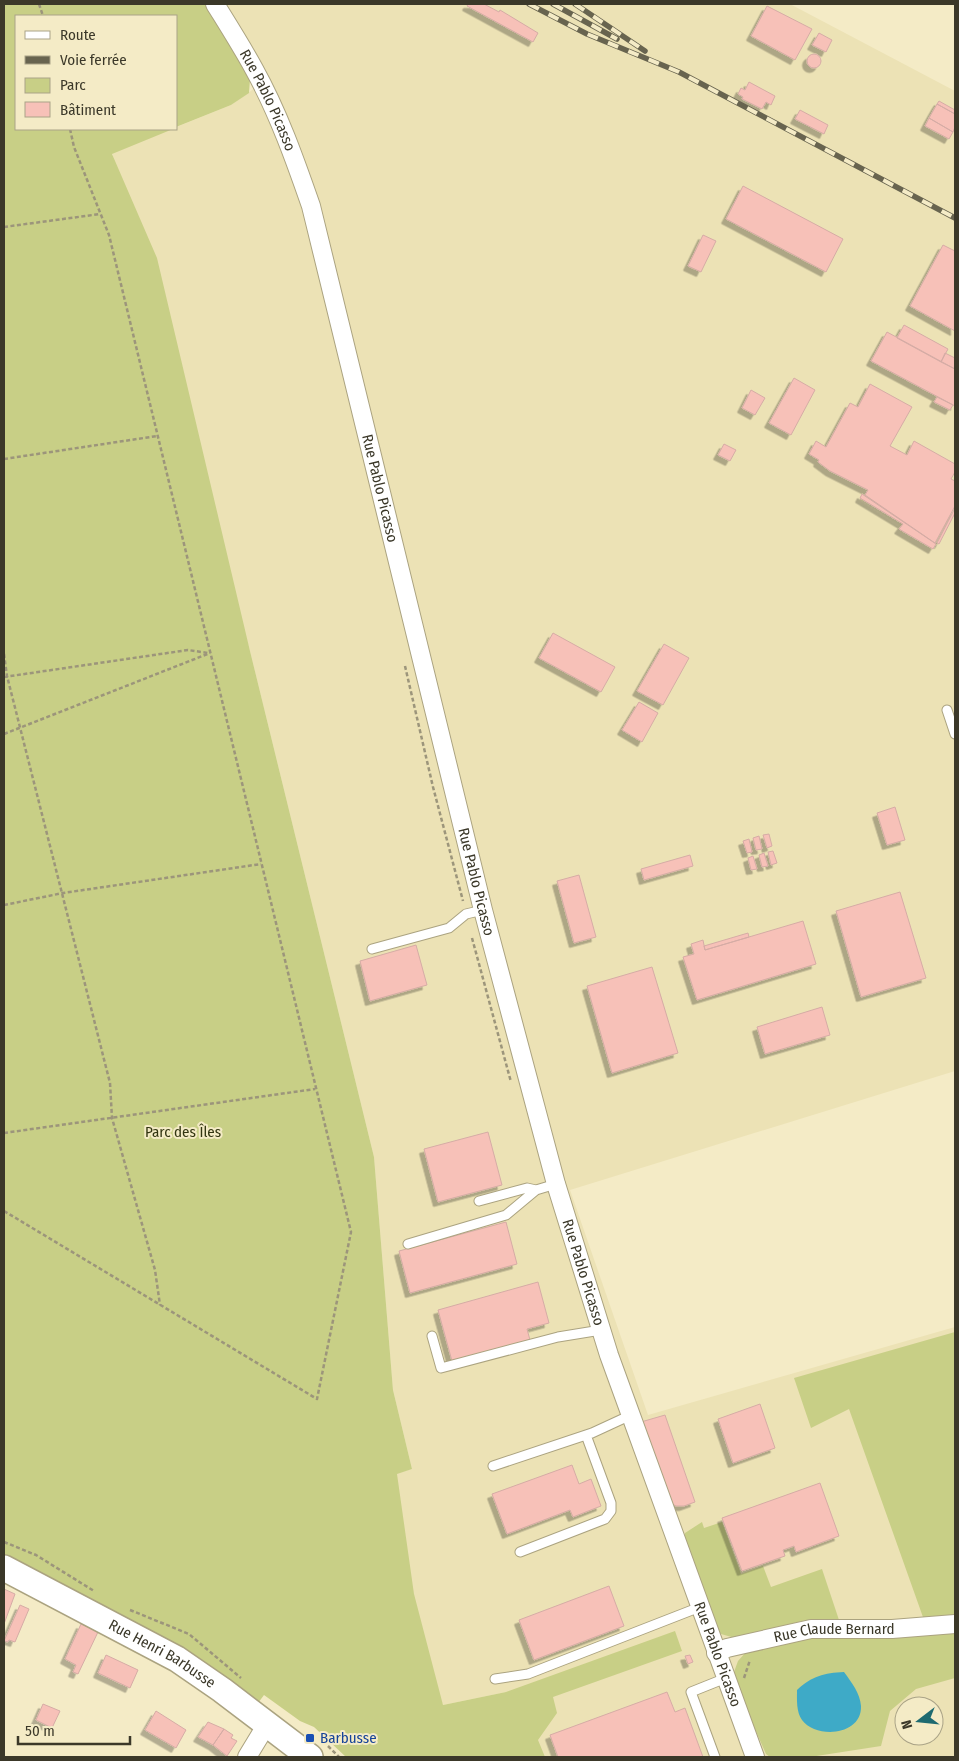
<svg xmlns="http://www.w3.org/2000/svg" width="959" height="1761" viewBox="0 0 959 1761" font-family="'Fira Sans Condensed',sans-serif">
<style>
.built{fill:#ece2b5;fill-rule:evenodd}
.green{fill:#c8cf86}
.water{fill:#3eaac7}
.building{fill:#f7c1b8;stroke:#d5aca5;filter:url(#shadow)}
.lines{fill:none;stroke-linecap:round;stroke-linejoin:round}
.lane-casing{stroke:#aba380;stroke-width:11}
.street-casing{stroke:#aba380;stroke-width:20}
.secondary-casing{stroke:#aba380;stroke-width:28}
.path{stroke:#9c957b;stroke-width:2.5;stroke-dasharray:4 2.5;stroke-linecap:butt}
.lane{stroke:#fff;stroke-width:9}
.street{stroke:#fff;stroke-width:18}
.secondary{stroke:#fff;stroke-width:25}
.rail-casing{stroke:#68644f;stroke-width:5.5}
.rail{stroke:#f4ebc6;stroke-width:4;stroke-dasharray:11;stroke-linecap:butt}
.transit-dot{fill:#1a4fb4;stroke:#f4ebc6;stroke-width:2}
.labels{text-anchor:middle;stroke-width:4;stroke-linejoin:round;paint-order:stroke}
.street-label{font-size:15px;fill:#3b3829;stroke:#f4ebc6}
.park-label{font-size:15px;fill:#323511;stroke:#f4ebc6}
.transit-label{font-size:15px;fill:#164399;stroke:#f4ebc6;text-anchor:start}
</style>
<defs>
<filter id="shadow"><feDropShadow dx="-4.5" dy="4.5" stdDeviation="0" flood-color="#0004"/></filter>
</defs>
<rect width="100%" height="100%" fill="#f4ebc6"/>
<path class="built" d="M226 4H790L955 91V1071L570 1190 648 1415 955 1327V1757H520L506 1692 443 1705 363 1482 412 1469 393 1390 374 1157 250 651 112 153 231 105 269 78ZM904 1706H934V1736H904Z"/>
<path class="green" d="M4 4H207L250 79 249 93 231 105 176 127V16H16V129H173L112 154 157 258 250 651 374 1157 393 1390 412 1469 397 1474 414 1594 443 1705 506 1692 675 1631 682 1651 553 1697 557 1713 538 1740 545 1757H346L314 1727 300 1721 264 1695 255 1707 4 1562Z
M955 1332V1616L924 1620 849 1409 811 1428 794 1378Z
M702 1522 704 1528 722 1522 741 1574 763 1566 771 1587 822 1569 839 1620H806L735 1638 721 1634 713 1624 685 1547V1533Z
M955 1631V1678L916 1689 890 1711 881 1746 810 1757H770L766 1754 735 1684 734 1672 738 1661 746 1652 804 1638 873 1637Z"/>
<path class="water" d="M844 1672C852 1683 860 1693 861 1706 862 1736 816 1739 802 1720 796 1712 797 1699 797 1690 812 1676 824 1673 844 1672Z"/>
<path class="building" d="M468 4H484L499 12 500 10 538 33 533 42 467 6Z
M767 6 812 29 795 60 751 36Z
M819 33 832 40 826 52 812 45Z
M807 61a7 7 0 1 1 14 0a7 7 0 1 1-14 0Z
M749 82 775 96 771 105 766 102 762 109 742 99 743 97 738 94 741 88 745 90Z
M939 101 955 110V114L937 104Z
M937 104 955 114V127L953 132 929 118Z
M800 110 828 125 824 134 795 119Z
M929 118 953 132 949 139 925 126Z
M743 186 843 239 826 272 726 219Z
M703 235 716 241 701 272 688 266Z
M943 245 955 251V331L910 306Z
M904 325 948 349 941 362 897 338Z
M887 332 955 369V406L871 361Z
M945 353 955 358V369L941 362Z
M794 378 815 390 791 435 769 423Z
M870 384 912 407 890 446 907 455 914 441 955 464V472L951 479 955 481V506L935 543 865 495 868 490 830 471 818 462 819 460 809 454 816 441 826 447 850 403 858 407Z
M751 390 765 398 755 415 742 408Z
M937 397 953 405 950 410 934 402Z
M724 444 736 450 730 461 718 455Z
M862 494 936 544 933 549 899 529 903 524 860 498Z
M955 508V513L939 544 937 543Z
M553 633 615 667 601 692 539 658Z
M664 644 689 658 663 705 637 691Z
M639 702 658 713 642 742 622 730Z
M895 807 905 840 887 845 877 813Z
M769 834 772 846 767 848 763 835Z
M759 836 762 849 756 850 753 838Z
M749 839 752 852 747 853 743 841Z
M773 851 777 863 771 865 768 852Z
M764 853 768 866 762 867 759 855Z
M690 855 693 866 644 880 641 869Z
M753 856 757 869 751 870 748 858Z
M579 875 596 937 574 943 557 881Z
M900 892 926 978 861 997 836 911Z
M803 921 816 964 697 1000 683 957 694 954 691 944 703 940 705 950Z
M748 933 749 937 705 950 704 946Z
M416 945 427 985 370 1001 360 961Z
M652 967 678 1053 612 1073 587 986Z
M822 1007 830 1035 765 1054 757 1027Z
M488 1132 502 1185 438 1202 424 1149Z
M506 1222 517 1264 410 1293 399 1251Z
M538 1282 549 1323 527 1329 530 1340 452 1361 438 1310Z
M760 1404 775 1448 733 1463 718 1419Z
M665 1415 695 1502 684 1506H676L670 1503 641 1422Z
M572 1465 579 1484 591 1479 601 1506 573 1517 570 1510 507 1534 492 1494Z
M820 1483 839 1536 796 1552 794 1546 783 1550 785 1556 742 1571 722 1518Z
M609 1586 624 1626 534 1660 519 1620Z
M4 1589 15 1594 4 1624Z
M20 1605 29 1609 15 1642 9 1640 8 1642 4 1641Z
M81 1624 98 1632 78 1674 73 1672 76 1665 65 1659Z
M106 1655 138 1670 130 1688 98 1673Z
M690 1655 693 1662 688 1664 685 1656Z
M667 1692 675 1712 685 1708 703 1757H558L550 1735Z
M43 1704 60 1711 52 1728 36 1720Z
M156 1711 186 1730 176 1748 145 1730Z
M208 1722 224 1729 213 1745 198 1737Z
M224 1729 233 1735 231 1738 237 1741 227 1756 213 1745Z"/>
<g class="lines">
<defs>
<path id="lane" d="M947 710 955 734
M372 949 449 928 466 914 483 910
M479 1201 527 1188 536 1190
M408 1244 506 1215 536 1190 556 1184
M432 1336 441 1368 558 1337 601 1330
M493 1466 592 1433 631 1415
M520 1552 605 1519 611 1511V1503L586 1435
M495 1679 528 1674 700 1607
M715 1757 691 1692 726 1678"/>
<g id="street">
<path id="s1" d="M215 4C228 25 242 47 254 69 278 112 295 160 311 206L483 910 556 1184 609 1355 755 1757"/>
<path id="s2" d="M716 1653 727 1648 811 1629H892L955 1624"/>
<path d="M247 1757 267 1724"/>
</g>
<g id="secondary">
<path id="s3" d="M4 1568 177 1659 222 1690 310 1757"/>
</g>
</defs>
<use href="#lane" class="lane-casing"/>
<use href="#street" class="street-casing"/>
<use href="#secondary" class="secondary-casing"/>
<path class="path" d="M39 4 43 16
M4 227 100 214
M4 459 157 436
M4 654 7 676 110 1083 112 1118 155 1270 160 1305
M405 666 433 787 463 901
M4 677 188 650 208 653
M4 734 210 653
M4 905 63 893 261 864
M472 938 511 1082
M4 1133 315 1089
M4 1211 317 1399 351 1232 109 235 74 147 70 129
M4 1542 36 1555 94 1591
M130 1610 189 1634 241 1678
M744 1678 750 1660
M328 1746 339 1757"/>
<use href="#lane" class="lane"/>
<use href="#street" class="street"/>
<use href="#secondary" class="secondary"/>
<defs>
<path id="rail" d="M529 4 587 34 679 72 955 218
M553 4 617 39
M575 4 645 51"/>
</defs>
<use href="#rail" class="rail-casing"/>
<use href="#rail" class="rail"/>
</g>
<rect class="transit-dot" x="305" y="1733" width="10" height="10" rx="2.5"/>
<g class="labels">
<g class="street-label">
<text dy="5" stroke="none"><textPath href="#s1" startOffset="110">Rue Pablo Picasso</textPath></text>
<text dy="5" stroke="none"><textPath href="#s1" startOffset="515">Rue Pablo Picasso</textPath></text>
<text dy="5" stroke="none"><textPath href="#s1" startOffset="920">Rue Pablo Picasso</textPath></text>
<text dy="5" stroke="none"><textPath href="#s1" startOffset="1325">Rue Pablo Picasso</textPath></text>
<text dy="5" stroke="none"><textPath href="#s2" startOffset="121">Rue Claude Bernard</textPath></text>
<text dy="5" stroke="none"><textPath href="#s3" startOffset="180">Rue Henri Barbusse</textPath></text>
<text dy="5" stroke="none"><textPath href="#s1" startOffset="1730">Rue Pablo Picasso</textPath></text>
</g>
<g class="park-label">
<text x="183" y="1137">Parc des Îles</text>
</g>
<g class="transit-label">
<text x="320" y="1743">Barbusse</text>
</g>
</g>
<rect width="959" height="1761" fill="none" stroke="#3b3829" stroke-width="10"/>
<rect x="15" y="15" width="162" height="115" fill="#f4ebc6" stroke="#aaa387"/>
<rect x="25" y="31" width="25" height="8" fill="#ffffff" stroke="#aaa387"/>
<text x="60" y="40" font-size="15" fill="#3b3829">Route</text>
<rect x="25" y="56" width="25" height="8" fill="#68644f" stroke="#aaa387"/>
<text x="60" y="65" font-size="15" fill="#3b3829">Voie ferrée</text>
<rect x="25" y="78" width="25" height="15" fill="#c8cf86" stroke="#aaa387"/>
<text x="60" y="90" font-size="15" fill="#3b3829">Parc</text>
<rect x="25" y="102" width="25" height="15" fill="#f7c1b8" stroke="#aaa387"/>
<text x="60" y="115" font-size="15" fill="#3b3829">Bâtiment</text>
<g transform="translate(919 1721) rotate(254)"><circle r="24" fill="#f4ebc6" stroke="#aaa387"/>
<path d="M0-4L9 19L0 12L-9 19Z" fill="#1e6a70"/>
<text y="-8" font-size="14" font-weight="bold" text-anchor="middle" fill="#3b3829">N</text>
</g>
<path d="M18 1736v8h112v-8" fill="none" stroke="#3b3829" stroke-width="2.5"/>
<text x="25" y="1736" font-size="15" fill="#3b3829" stroke="#f4ebc6" stroke-width="4" paint-order="stroke">50 m</text>
</svg>
